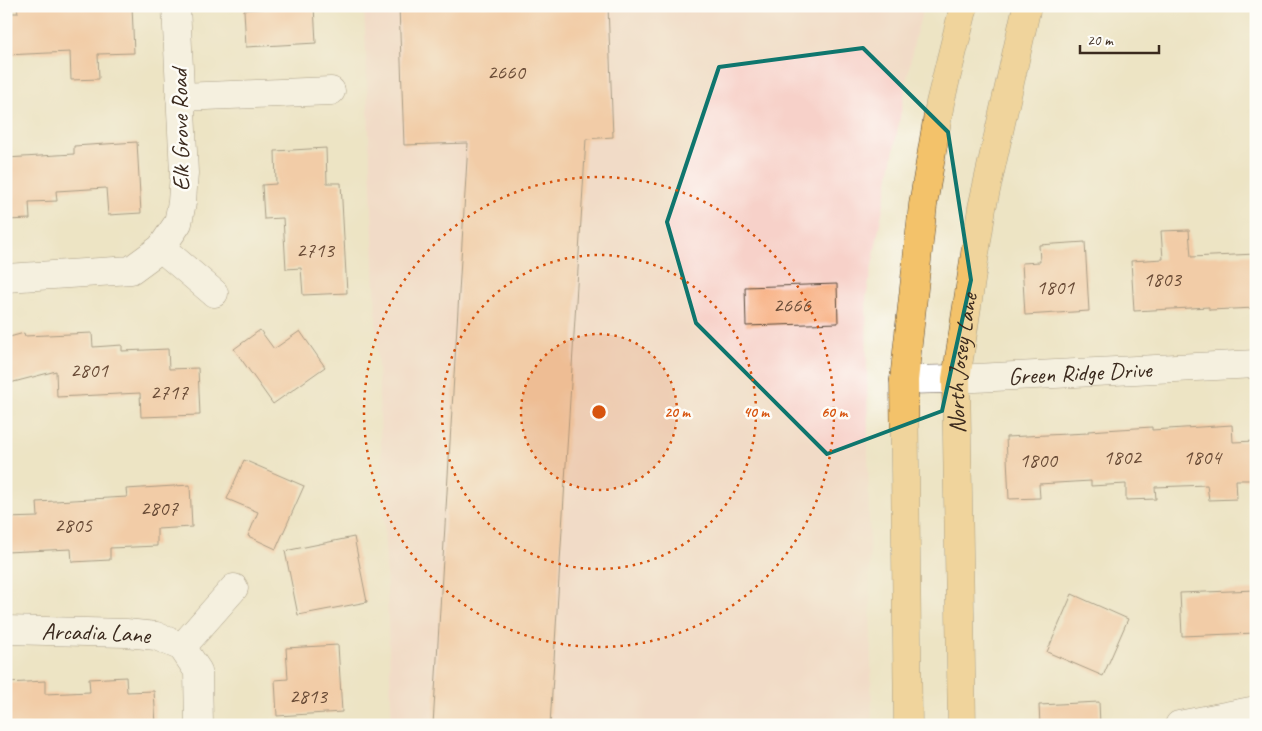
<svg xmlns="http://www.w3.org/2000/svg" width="1262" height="731" viewBox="0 0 1262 731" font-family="Caveat,sans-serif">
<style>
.built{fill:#f7d1c9}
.building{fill:#f8b083}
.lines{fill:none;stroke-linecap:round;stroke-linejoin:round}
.minor-casing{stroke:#564637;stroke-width:29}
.major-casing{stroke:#564637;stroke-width:29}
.minor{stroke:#fff;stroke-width:28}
.major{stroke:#f3c26a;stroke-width:28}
.marked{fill:none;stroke:#0f766e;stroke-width:4;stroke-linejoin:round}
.ring{fill:none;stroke:#d7540e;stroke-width:2.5;stroke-dasharray:2.5 5}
.labels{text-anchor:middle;stroke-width:5;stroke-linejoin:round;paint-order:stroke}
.number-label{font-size:21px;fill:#6a4c37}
.street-label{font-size:24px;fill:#3b2a1e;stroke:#fdfcf7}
.centre{fill:#d7540e;stroke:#fdfcf7;stroke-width:2.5}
.ring-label{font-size:15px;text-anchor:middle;font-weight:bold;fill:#d7540e;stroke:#fdfcf7;stroke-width:5;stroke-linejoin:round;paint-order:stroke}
</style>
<rect width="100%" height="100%" fill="#fdfcf7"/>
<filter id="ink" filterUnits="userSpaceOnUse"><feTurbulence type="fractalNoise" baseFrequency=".02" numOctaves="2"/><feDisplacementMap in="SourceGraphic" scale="10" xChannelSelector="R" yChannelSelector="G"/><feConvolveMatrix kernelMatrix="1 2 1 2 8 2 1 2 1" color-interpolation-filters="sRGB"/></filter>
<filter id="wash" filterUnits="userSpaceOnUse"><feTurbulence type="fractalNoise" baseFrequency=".0096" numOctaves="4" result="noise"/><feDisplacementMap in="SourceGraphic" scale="20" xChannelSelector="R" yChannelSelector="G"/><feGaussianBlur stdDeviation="1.12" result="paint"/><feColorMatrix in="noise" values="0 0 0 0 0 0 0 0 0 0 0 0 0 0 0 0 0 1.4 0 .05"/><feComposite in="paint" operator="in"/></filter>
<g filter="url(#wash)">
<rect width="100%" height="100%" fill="#ede4c4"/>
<path class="built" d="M364 6H924L915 37 866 298 872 725H392Z"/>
<g id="blocks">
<path class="building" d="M17 6H132L134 53 98 54 99 79 71 80 70 52 6 55V13H18Z
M271 6H314L316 43 246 47 244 10 271 8Z
M399 6H608L613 137 586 139 550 725H433L468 143 404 145Z
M137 142 141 213 108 215 106 188 56 191 57 201 29 202 30 219 6 220V158L74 154V146Z
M326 148 327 183H341L347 293 303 295 301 268 286 269 283 218 264 219 262 185 276 184 275 151Z
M1189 230 1191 257 1256 254V308L1209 310V307L1134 311 1131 261 1163 259 1161 231Z
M1085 242 1089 311 1025 315 1022 263 1040 262 1039 245Z
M837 284 838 323 746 326 745 287Z
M260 330 274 349 300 331 325 367 273 404 234 349Z
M24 333 25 336 92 333 93 347 122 345V351L168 349 169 369 198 368 200 415 141 417 140 393 57 397 56 371 6 384V338Z
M1232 425 1233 442 1256 441V480H1236L1237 499 1209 500 1207 485 1155 487 1156 499 1126 500V484L1091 486V481L1039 484 1040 498 1009 499 1006 437 1088 433V431L1152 427V430Z
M244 460 304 486 276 549 248 536 258 512 227 499Z
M190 485 192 527 157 529V546L110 548V560L72 562 71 549 6 552V518L38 517 37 502 127 497 126 489Z
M354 537 367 602 298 615 285 551Z
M1256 590V633L1182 636 1180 593Z
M1072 594 1128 619 1103 676 1047 652Z
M338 645 342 712 277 716 275 680 288 679 286 648Z
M126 677 127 692 154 691 156 725H9L7 683 45 681V694L90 692 89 679Z
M1099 702 1100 725H1040L1039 705Z"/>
</g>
</g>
<g filter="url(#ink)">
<use href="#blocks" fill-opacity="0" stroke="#564637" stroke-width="1"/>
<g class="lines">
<defs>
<g id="minor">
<path d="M180 97 331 91"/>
<path d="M161 248 214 293"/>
<path d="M6 278 131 270 161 248 178 223 182 202 184 173 176 6"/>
<path id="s1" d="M904 380 956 379 1256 364"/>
<path id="s2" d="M6 630 126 633 156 636 182 647 198 671 199 725"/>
<path d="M182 647 234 588"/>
<path d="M1179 725 1256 710"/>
</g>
<g id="major">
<path d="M908 725 904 380 923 205 940 103 964 6"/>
<path id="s3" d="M962 725 956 379 982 208 1027 6"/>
</g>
</defs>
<use href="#minor" class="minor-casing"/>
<use href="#major" class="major-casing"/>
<use href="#minor" class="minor"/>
<use href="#major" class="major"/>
</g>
</g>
<path d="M0 0H1262V731H0ZM863 48 948 132 971 280 942 411 827 454 696 323 667 222 719 67Z" fill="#ede4c4" fill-opacity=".55" fill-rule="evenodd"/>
<path class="marked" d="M863 48 948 132 971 280 942 411 827 454 696 323 667 222 719 67Z"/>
<circle cx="599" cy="412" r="78" fill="#d7540e" fill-opacity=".12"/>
<g class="ring">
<circle cx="599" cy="412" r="78"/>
<circle cx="599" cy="412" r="157"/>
<circle cx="599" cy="412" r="235"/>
</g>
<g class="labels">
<g class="number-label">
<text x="506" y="79">2660</text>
<text x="315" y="257">2713</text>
<text x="1162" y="286">1803</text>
<text x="1055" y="294">1801</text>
<text x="792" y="312">2666</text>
<text x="89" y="377">2801</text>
<text x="169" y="399">2717</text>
<text x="1122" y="464">1802</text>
<text x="1202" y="464">1804</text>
<text x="1038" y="467">1800</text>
<text x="159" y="515">2807</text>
<text x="73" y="532">2805</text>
<text x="308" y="703">2813</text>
</g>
<g class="street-label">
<text transform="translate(180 130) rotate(-91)" y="8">Elk Grove Road</text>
<text dy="8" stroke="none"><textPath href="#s3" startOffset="362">North Josey Lane</textPath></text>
<text dy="8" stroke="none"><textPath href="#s1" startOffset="176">Green Ridge Drive</textPath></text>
<text dy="8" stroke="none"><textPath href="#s2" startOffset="90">Arcadia Lane</textPath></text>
</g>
</g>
<circle cx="599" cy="412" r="8" class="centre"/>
<g class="ring-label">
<text x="677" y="417">20 m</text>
<text x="756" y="417">40 m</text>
<text x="834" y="417">60 m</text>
</g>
<rect width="1262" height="731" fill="none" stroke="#fdfcf7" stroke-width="25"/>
<path d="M1080 45v8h79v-8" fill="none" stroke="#3b2a1e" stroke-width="2.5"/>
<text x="1087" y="45" font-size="15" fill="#3b2a1e" stroke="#fdfcf7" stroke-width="4" paint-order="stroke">20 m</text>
</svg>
